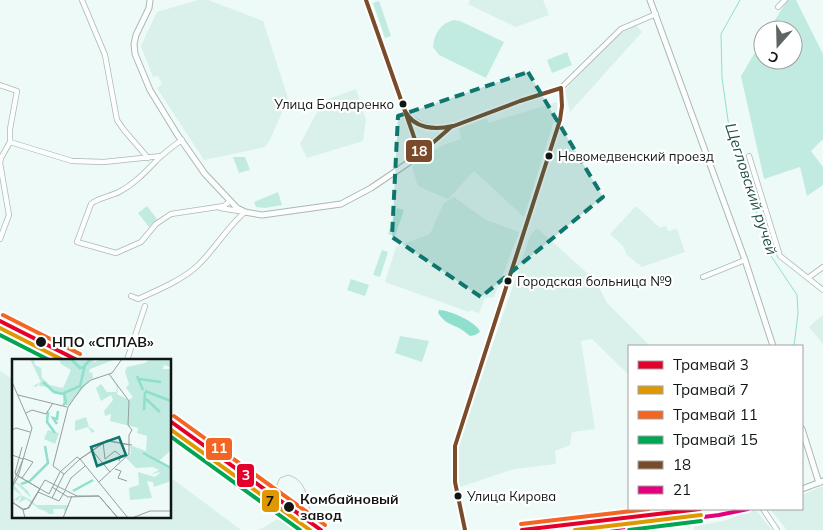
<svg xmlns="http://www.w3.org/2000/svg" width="823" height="530" viewBox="0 0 823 530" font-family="Mulish,sans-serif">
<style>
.built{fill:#daf0ea}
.green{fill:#c1ebe1}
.water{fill:#8edfcd}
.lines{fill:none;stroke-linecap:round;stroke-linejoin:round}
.stream{stroke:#8edfcd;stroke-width:1}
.minor-casing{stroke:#aeb7b4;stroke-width:6}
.tertiary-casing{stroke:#aeb7b4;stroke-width:7}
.minor{stroke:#fcfefe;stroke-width:4.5}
.tertiary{stroke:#fcfefe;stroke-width:5}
.tram{stroke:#c4c7c6;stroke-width:1}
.bus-1-casing{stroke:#fff;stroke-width:8}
.bus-2-casing{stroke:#fff;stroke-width:8}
.bus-1{stroke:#7a4b2a;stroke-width:4}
.bus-2{stroke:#e5007d;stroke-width:4}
.tram-1-casing{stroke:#fff;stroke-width:8}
.tram-2-casing{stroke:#fff;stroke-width:8}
.tram-3-casing{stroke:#fff;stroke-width:8}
.tram-4-casing{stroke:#fff;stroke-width:8}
.tram-1{stroke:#e4002b;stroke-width:4}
.tram-2{stroke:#e09802;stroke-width:4}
.tram-3{stroke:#f26522;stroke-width:4}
.tram-4{stroke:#00a651;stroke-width:4}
.marked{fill:#0f766e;fill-opacity:0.2;stroke:#0f766e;stroke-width:4;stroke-dasharray:10 6;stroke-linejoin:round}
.bus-dot{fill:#0f1614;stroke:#fff;stroke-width:2}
.labels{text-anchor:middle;stroke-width:4.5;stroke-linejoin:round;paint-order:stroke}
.bus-label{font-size:13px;fill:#0f1614;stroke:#fff;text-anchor:start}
.stop-label{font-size:14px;font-weight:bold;fill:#0f1614;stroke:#fff;text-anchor:start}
.water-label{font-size:15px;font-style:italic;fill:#205046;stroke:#fff}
.inset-river{fill:none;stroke:#8edfcd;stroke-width:2.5}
.inset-road{fill:none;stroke:#959f9c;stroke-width:1}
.view{fill:#0f766e;fill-opacity:0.15;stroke:#0f766e;stroke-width:2.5}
.inset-edge{fill:none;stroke:#0f1614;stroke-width:2.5}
.line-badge{stroke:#fff;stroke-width:2}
.badge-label{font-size:14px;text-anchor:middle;font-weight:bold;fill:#fff}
.pale-badge-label{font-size:14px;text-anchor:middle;font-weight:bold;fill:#111}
</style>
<rect width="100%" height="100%" fill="#eefaf7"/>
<path class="built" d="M198 0H208L263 21 288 98 270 140 265 147 204 160 157 88 162 84 158 76 153 77 141 46 157 12Z
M470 0H543L549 15 516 27 468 4Z
M636 25 642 32 570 112 565 90 614 37Z
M356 89 366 120 363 141 307 158 300 144 323 101Z
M557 102V110L524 217 474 171 448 199 418 186 412 167 429 153 444 145 461 139 459 127 486 116 488 123Z
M454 197 486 220 519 232 494 297 485 298 479 313 470 310 469 312 385 282 396 247 430 234 444 203Z
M636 206 660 228 666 226 668 231 677 229 685 252 642 267 627 255 623 246 610 234Z
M537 228 596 281 607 303 650 346H629V375L592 339 581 341 595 429 572 432 570 445 555 451 556 464 514 469 460 487 456 467 457 447 531 234Z
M823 315V344L809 327Z
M0 371 14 380V516H170V477L241 530H0Z
M823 486V530H787L770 509H802V495Z
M755 509 772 530H694V526L724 521Z
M281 517 299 530H259Z"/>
<path class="green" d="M787 0H796L823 54V139L811 151 823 167V185L807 196 800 167 764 179 741 76 763 39V60H793V30H769Z
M379 1 391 36 385 38 373 3Z
M454 20 460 21 504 42 486 78 439 55 433 47C434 33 441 23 454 20Z
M567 52 572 65 552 73 547 60Z
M233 157H245L250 170 239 173Z
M278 192 282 205 265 208 256 207 254 202Z
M147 206 157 219 149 227 138 213Z
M397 208 404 210 395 236 388 234Z
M382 250 388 252 380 277 373 275Z
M351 279 369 285 365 296 347 290Z
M400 336 429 341 422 362 395 353Z"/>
<path class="water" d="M439 310C450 310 478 323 480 332L475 335 470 336C466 333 463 330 459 328 450 324 444 322 438 313Z"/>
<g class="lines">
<path class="stream" d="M740 0 721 34 722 78 730 134 771 256 797 295 798 313 794 346
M802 415 803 428"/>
<defs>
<path id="minor" d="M82 0 105 55 117 120 124 130 148 158
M778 7 785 0
M0 85 17 91 10 129V142L1 158 0 163 9 215 0 239
M561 88 621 29 656 14
M182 140C174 145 167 151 160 157 147 170 136 183 119 192 111 196 95 199 91 204L77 242 116 253 141 242 156 224 171 214 224 206 230 201
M10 142 72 161 104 162 161 156
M749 156 780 256 823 290
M703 277 745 260
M808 278 823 267
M131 296 138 299C158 290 180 281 196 267 214 251 226 228 245 212L220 208
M127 360 145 306
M763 509 777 530"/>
<path id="tertiary" d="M150 0 149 8 136 35 134 44 135 54 150 90 177 134 205 174 237 208 245 212 262 215 341 204 371 188 408 163 451 127 520 101 561 88 562 106 560 120 455 446V482L465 530
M366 0 420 154
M650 0 745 260 773 346
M407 116C420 127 434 130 450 127
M0 329 59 360
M170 429 309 530
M802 429 819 483
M802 489 823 481
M602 530 719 515 748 509"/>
</defs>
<use href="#minor" class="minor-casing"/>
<use href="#tertiary" class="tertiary-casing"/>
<use href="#minor" class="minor"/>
<use href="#tertiary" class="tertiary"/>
<path class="tram" d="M278 501 274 491 280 478 288 475C313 482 304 509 317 527"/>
<defs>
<path id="bus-1" d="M366 0 420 154 451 127 520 101 561 88
M405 111C414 129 435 130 453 126
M465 530 455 482V446L560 120 562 106 561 88"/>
<path id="bus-2" d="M0 329 59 360
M170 429 309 530
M602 530 719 515 748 509"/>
</defs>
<use href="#bus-1" class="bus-1-casing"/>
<use href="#bus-2" class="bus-2-casing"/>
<use href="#bus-1" class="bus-1"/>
<use href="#bus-2" class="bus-2"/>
<defs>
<path id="tram-1" d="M0 321 77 360
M170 421 321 530
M522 530 700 509"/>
<path id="tram-2" d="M0 328 63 360
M170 429 310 530
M575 530 701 515"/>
<path id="tram-3" d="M3 315 80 354
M174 416 325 525
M521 524 649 509"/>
<path id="tram-4" d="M0 335 49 360
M170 436 300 530
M629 530 701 521"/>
</defs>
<use href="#tram-1" class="tram-1-casing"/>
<use href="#tram-2" class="tram-2-casing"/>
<use href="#tram-3" class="tram-3-casing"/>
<use href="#tram-4" class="tram-4-casing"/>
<use href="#tram-1" class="tram-1"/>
<use href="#tram-2" class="tram-2"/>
<use href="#tram-3" class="tram-3"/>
<use href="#tram-4" class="tram-4"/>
</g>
<path class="marked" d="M528 72 603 197 481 297 392 237 398 116Z"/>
<g class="bus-dot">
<circle cx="403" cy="104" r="4.5"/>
<circle cx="549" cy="156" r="4.5"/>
<circle cx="508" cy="281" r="4.5"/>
<circle cx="41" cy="342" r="6"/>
<circle cx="458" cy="496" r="4.5"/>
<circle cx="289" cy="507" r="6"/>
</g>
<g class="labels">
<g class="bus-label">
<text x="394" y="109" text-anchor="end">Улица Бондаренко</text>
<text x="558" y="161">Новомедвенский проезд</text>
<text x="517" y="286">Городская больница №9</text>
<text x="467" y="501">Улица Кирова</text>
</g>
<g class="stop-label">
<text x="52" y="347">НПО «СПЛАВ»</text>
<text x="300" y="504">Комбайновый<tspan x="300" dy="16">завод</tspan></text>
</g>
<g class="water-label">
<text transform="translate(751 189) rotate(72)" y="5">Щегловский ручей</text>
</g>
</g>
<g transform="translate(12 359)">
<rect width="159" height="159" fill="#eefaf7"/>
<path d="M18 0H22L23 6 29 9 30 19 38 26 51 29 59 11 49 5 47 0H83L82 4 87 0H104L78 10 77 14 80 13 81 19 96 14 79 20 56 47 51 44V35H44L38 28 27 27 28 24 24 28 21 27 29 23ZM134 0H159V8L152 6 151 10H159V91L148 101 145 100 159 108V122L142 128 141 123 135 122 140 139 118 141 117 129 127 126 126 113 143 118 149 113 139 115 147 111 141 108 124 109 113 98 119 95 118 86 134 92 135 77 125 74 126 69 98 62 99 55 93 57 92 52 101 41 99 36 89 42 84 29 89 25 95 33H104L105 28 97 15 106 28 105 35 117 41 121 38 114 29 117 25 113 13 115 8 133 4 137 1ZM74 58 77 68 83 72 80 74 76 68 63 72V62ZM36 71 47 74 43 85 32 80ZM4 123 9 126 16 132 19 139 4 124 2 126 9 135V136L19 141 24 146H57L53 154 52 150H41L42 155H37L33 152 27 150 14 140 7 144 10 136 5 142 3 140V145L2 140 9 136 0 129V125Z" fill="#c1ebe1"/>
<path class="inset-river" d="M59 0 68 9 72 8M125 17 131 31M127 20 149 23M31 23 42 33 51 35M133 32 159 42M134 40 148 53M51 46 54 44 52 34 68 27 73 6 79 0M132 51 133 33M36 53 35 63 43 74M45 65 41 59 45 60 46 52M131 94 159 109M9 125 18 122 36 104 33 87M61 132 81 121"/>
<path class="inset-road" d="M0 23 20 69 6 118 0 128M6 36 55 48M14 54 20 51 34 55 41 44M0 71 4 69 18 73M91 83 93 100M79 90 98 113M0 96 11 100 0 127M68 100 95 81 117 86M93 100 103 92 109 97 107 102M103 110 109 112 106 119 115 122M3 115 28 130M5 115 3 114 10 88M52 115 41 107 56 48 70 28 79 21 100 14 110 0M6 117 37 135 48 113 65 98 68 100 95 82 120 86M10 119 21 103 11 99M87 123 117 95V76L120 71 116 66 117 42 97 15M40 128 56 138 87 137 106 159M53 131 59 119 73 107M26 133 40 139 52 115 68 100 116 159M63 137H87L106 159M40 139 47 142 53 132M0 143 11 150 16 149 33 121 65 137M0 143 11 151 13 159M11 151 17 149 28 130M51 159 60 137M120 159 138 152H159"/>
<path class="view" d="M107 78 114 96 85 107 79 88Z"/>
<rect width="159" height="159" class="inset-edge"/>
</g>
<g class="line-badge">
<rect x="405" y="139" width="28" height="24" rx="5" fill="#7a4b2a"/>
<rect x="205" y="437" width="28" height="24" rx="5" fill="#f26522"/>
<rect x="236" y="463" width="19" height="25" rx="5" fill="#e4002b"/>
<rect x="261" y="489" width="19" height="24" rx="5" fill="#e09802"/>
</g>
<g class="badge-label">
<text x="419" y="156">18</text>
<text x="219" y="453">11</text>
<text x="246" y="480">3</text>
</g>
<g class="pale-badge-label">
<text x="270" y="506">7</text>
</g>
<rect x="628" y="345" width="175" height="165" fill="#ffffff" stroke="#9fa2a1"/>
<rect x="638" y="361" width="25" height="8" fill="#e4002b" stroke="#9fa2a1"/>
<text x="673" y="370" font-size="15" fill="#0f1614">Трамвай 3</text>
<rect x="638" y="386" width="25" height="8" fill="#e09802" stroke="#9fa2a1"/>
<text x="673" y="395" font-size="15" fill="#0f1614">Трамвай 7</text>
<rect x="638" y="411" width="25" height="8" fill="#f26522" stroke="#9fa2a1"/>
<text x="673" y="420" font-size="15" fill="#0f1614">Трамвай 11</text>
<rect x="638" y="436" width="25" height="8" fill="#00a651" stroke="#9fa2a1"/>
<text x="673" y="445" font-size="15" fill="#0f1614">Трамвай 15</text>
<rect x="638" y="461" width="25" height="8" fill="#7a4b2a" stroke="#9fa2a1"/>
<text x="673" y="470" font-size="15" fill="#0f1614">18</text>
<rect x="638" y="486" width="25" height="8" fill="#e5007d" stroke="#9fa2a1"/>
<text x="673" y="495" font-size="15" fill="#0f1614">21</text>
<g transform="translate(778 45) rotate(200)"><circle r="24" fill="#ffffff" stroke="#9fa2a1"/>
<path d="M0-4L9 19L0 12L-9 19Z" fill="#5d6663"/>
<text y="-8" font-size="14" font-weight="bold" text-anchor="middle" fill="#0f1614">С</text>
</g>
</svg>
